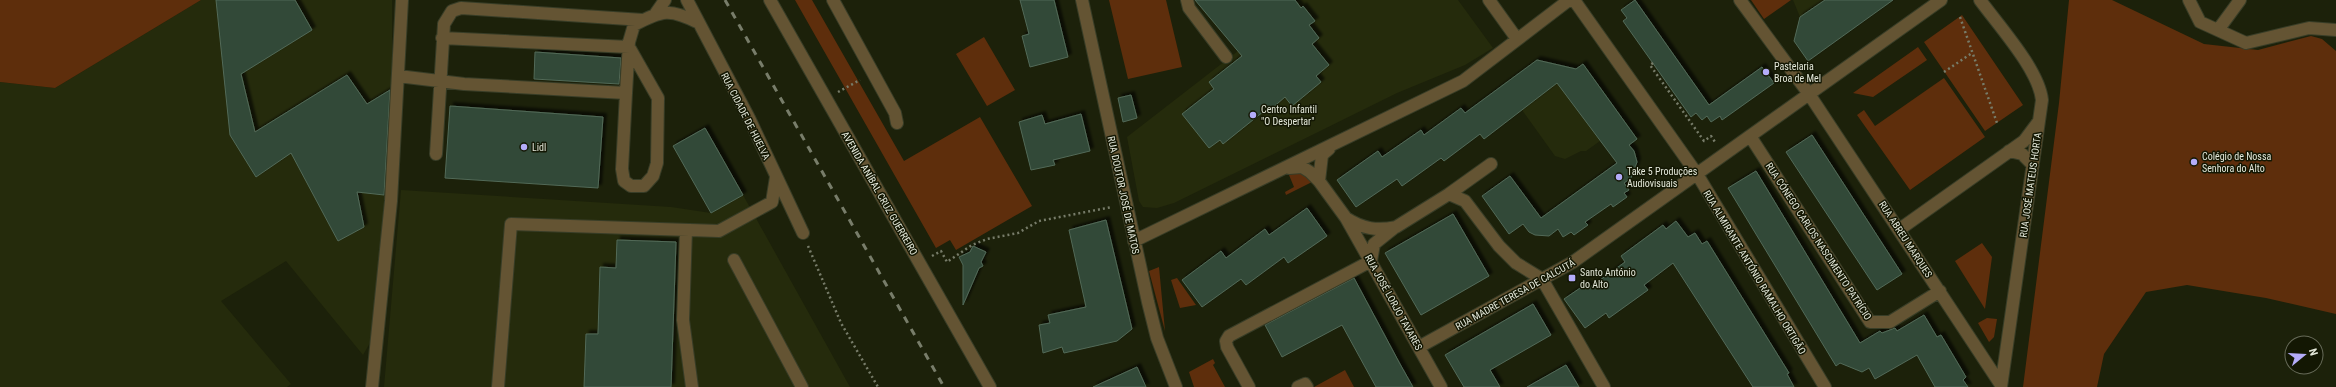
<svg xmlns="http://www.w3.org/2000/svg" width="2336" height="387" viewBox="0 0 2336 387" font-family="'Roboto Condensed',sans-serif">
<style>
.built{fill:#252b0c}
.green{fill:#5e2e0c}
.building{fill:#314837;stroke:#526a58;filter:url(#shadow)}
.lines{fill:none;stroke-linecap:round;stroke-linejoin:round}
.minor-casing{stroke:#383d27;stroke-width:14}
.path{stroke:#777c69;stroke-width:2.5;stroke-dasharray:2 3;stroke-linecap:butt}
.minor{stroke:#645433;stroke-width:12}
.rail{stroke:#787d6a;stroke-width:3;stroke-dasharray:7 7;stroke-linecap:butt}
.poi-dot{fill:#b4acf9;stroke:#131703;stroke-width:1.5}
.labels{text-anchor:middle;stroke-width:3;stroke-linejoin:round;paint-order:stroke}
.poi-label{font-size:10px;fill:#e4e8da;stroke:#131703;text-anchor:start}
.street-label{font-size:10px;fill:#e4e8da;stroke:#131703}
</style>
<defs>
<filter id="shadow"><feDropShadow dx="3.5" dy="-3.5" stdDeviation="1" flood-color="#0009"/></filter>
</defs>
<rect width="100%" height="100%" fill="#1c210a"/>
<path class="built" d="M201 0H392V75L385 197 371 341 363 355 286 261 221 301 291 384 287 387H0V82L55 88Z
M1299 0H1458L1493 48 1465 65 1397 93 1174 203 1157 208 1143 207 1139 201 1127 137 1238 51Z
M1793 0H1825L1800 17Z
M1557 83 1600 141 1586 151H1581L1565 159 1555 156 1522 110Z
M401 190 671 207 711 213 743 195 850 387H384Z"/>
<path class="green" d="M0 0H201L55 88 0 82Z
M795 0H812L904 161 980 117 1032 206 956 250 950 240 936 248Z
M1109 0H1166L1182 67 1128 79Z
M1751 0H1791L1764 19Z
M2069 0H2112L2204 44 2258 50 2311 36 2322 39 2336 51V314L2266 298 2187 285 2146 292 2104 354 2097 387H2023L2059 103Z
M1962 15 2023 105 1985 131 1924 42Z
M984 37 1015 90 987 106 956 54Z
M1918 47 1927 60 1873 97 1853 93Z
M1944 78 1985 137 1910 190 1857 115 1864 110 1875 126Z
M1295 172 1304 173 1312 182 1286 195 1285 192 1294 187 1289 175Z
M1982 243 1992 257 1985 309 1955 261Z
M1159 267 1165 331 1149 271Z
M1177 278 1196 305 1180 308 1171 280Z
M1987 318 1997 319 1994 337 1989 342 1978 323Z
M1213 359 1215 363 1213 365 1225 387H1194L1189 372Z
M1345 370 1354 387H1314Z"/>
<path class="building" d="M216 0H295L312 30 241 74 255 132 347 75 367 104 390 90 384 195 357 192 364 227 338 241 291 153 256 177 230 135Z
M1020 0H1054L1068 57 1030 67 1022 36 1029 34Z
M1195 0H1295L1301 8 1303 6 1315 21 1309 25 1319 38 1312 44 1329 65 1316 76 1321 82 1292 106 1285 97 1271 109 1269 107 1223 144 1220 140 1209 148 1182 114 1214 89 1209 82 1242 56Z
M1635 0 1709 105 1762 67 1774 83 1722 120 1720 116 1711 122 1707 116 1702 120 1696 113 1691 117 1623 21 1627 18 1621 10Z
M1825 0H1893L1808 61 1794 41 1800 17Z
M535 52 621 58 619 84 534 79Z
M1537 60 1576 69 1583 64 1637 139 1629 145 1634 151 1637 162 1631 178 1624 183 1629 190 1624 193 1627 197 1613 207 1611 204 1585 222 1588 225 1574 235 1571 232 1563 237 1558 229 1549 236 1535 235 1529 232 1523 224 1509 234 1482 196 1510 176 1541 218 1617 163 1557 83 1484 139 1480 134 1444 161 1441 158 1402 186 1397 179 1356 207 1337 180 1378 151 1382 157 1421 130 1424 135 1461 108 1465 113Z
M1131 95 1137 118 1123 122 1118 98Z
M450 106 603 117 598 188 445 178Z
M1081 114 1090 151 1053 160 1055 165 1031 170 1019 122 1042 115 1045 124Z
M705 128 743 195 711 213 673 146Z
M1812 135 1902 274 1877 290 1786 152Z
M1756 171 1860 343 1880 331 1882 333 1895 328 1897 331 1924 315 1937 337 1941 335 1966 377 1963 380 1968 387H1935L1917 355 1875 379 1869 368 1862 372 1840 363 1836 366 1728 188Z
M1307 208 1327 236 1288 263 1284 257 1246 285 1241 279 1202 307 1182 280 1221 251 1226 258 1265 229 1269 235Z
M1453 214 1489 276 1421 315 1385 253Z
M1106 220 1132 329 1117 341 1064 353 1062 347 1043 353 1039 325 1050 323 1048 315 1086 307 1069 230Z
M1676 221 1688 237 1695 233 1702 244 1707 241 1789 373 1787 374 1794 387H1753L1673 263 1644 285 1648 290 1609 318 1606 313 1585 328 1564 299 1586 284 1589 288 1625 262 1621 256 1663 225 1666 229Z
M617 240 676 242 671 387H584L586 334H598L600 267 616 268Z
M973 246 986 252 981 262 983 266 979 268 963 305V265L959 257 970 252Z
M1354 278 1400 364 1413 387H1376L1342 325 1282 357 1265 325Z
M1533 304 1551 335 1490 370 1500 387H1464L1445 355Z
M1566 365 1579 387H1527Z
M1137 367 1146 387H1093Z"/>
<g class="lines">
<defs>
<path id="minor" d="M687 0 749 118 803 233
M770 0 990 387
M833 0 895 113 897 123
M1082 0 1148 302 1157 338 1176 387
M1187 0 1189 8 1226 57
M1489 0 1517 39
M1574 0 1697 174 1825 387
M1740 0 1809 94 2001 385
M1980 0C1999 26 2039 70 2042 100L2001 387
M2189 0 2200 22 2246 43 2309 28 2336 30
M656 13 665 0
M2218 30 2240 0
M442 38 629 47 658 98 657 163 653 176 644 186H631L624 181 622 169 626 93
M398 76 464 84 626 93 629 42 634 25C662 10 670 8 699 23
M1750 136 1870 322H1890L1940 291
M2009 151 2022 154 2033 165
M436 154 444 24 452 11 461 8 643 20
M1289 168 1302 167 1310 172 1319 181 1346 218 1441 387
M1319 181 1322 155 1329 149
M1449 194 1491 164
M1346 218C1363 229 1377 231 1396 227L1449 194 1465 201 1499 246 1516 263 1542 279 1604 387
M1900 229 2024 141 2039 121
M686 230 683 320 692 387
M1134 241 1463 81 1569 0
M734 260 802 387
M1419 347 1573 262 1941 0
M372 387 391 201 402 0
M498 387 511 224 719 231 772 202 776 177
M1249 387 1227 347 1226 341 1229 336 1371 261 1374 244 1394 228
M1298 387 1305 384 1307 387"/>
</defs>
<use href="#minor" class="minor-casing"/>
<path class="path" d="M1960 17 1997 123
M1653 63 1650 65 1704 141 1711 136 1715 142
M1944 72 1972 53
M838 92 860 80
M808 246 841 323 878 387
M932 256 941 251 947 262 972 245 987 239 1018 233 1039 221 1112 207"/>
<use href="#minor" class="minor"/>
<path class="rail" d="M725 0 944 387"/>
</g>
<g class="poi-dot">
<circle cx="1766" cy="72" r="4"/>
<circle cx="1253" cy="115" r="4"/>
<circle cx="524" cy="147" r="4"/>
<circle cx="2194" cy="162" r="4"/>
<circle cx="1619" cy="177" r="4"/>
<rect x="1568" y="274" width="8" height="8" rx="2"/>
</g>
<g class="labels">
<g class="poi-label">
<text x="1774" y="70">Pastelaria<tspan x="1774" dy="12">Broa de Mel</tspan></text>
<text x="1261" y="113">Centro Infantil<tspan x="1261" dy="12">"O Despertar"</tspan></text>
<text x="532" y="151">Lidl</text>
<text x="2202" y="160">Colégio de Nossa<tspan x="2202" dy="12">Senhora do Alto</tspan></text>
<text x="1627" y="175">Take 5 Produções<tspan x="1627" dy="12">Audiovisuais</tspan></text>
<text x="1580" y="276">Santo António<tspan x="1580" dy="12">do Alto</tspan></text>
</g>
<g class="street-label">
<text transform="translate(746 116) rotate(63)" y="4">RUA CIDADE DE HUELVA</text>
<text transform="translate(2030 185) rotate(-82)" y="4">RUA JOSÉ MATEUS HORTA</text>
<text transform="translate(880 193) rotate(60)" y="4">AVENIDA ANÍBAL CRUZ GUERREIRO</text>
<text transform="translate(1124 195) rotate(78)" y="4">RUA DOUTOR JOSÉ DE MATOS</text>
<text transform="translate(1906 239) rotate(57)" y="4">RUA ABREU MARQUES</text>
<text transform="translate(1819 241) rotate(57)" y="4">RUA CÓNEGO CARLOS NASCIMENTO PATRÍCIO</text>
<text transform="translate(1755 272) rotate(59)" y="4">RUA ALMIRANTE ANTÓNIO RAMALHO ORTIGÃO</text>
<text transform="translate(1515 294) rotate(-29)" y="4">RUA MADRE TERESA DE CALCUTÁ</text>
<text transform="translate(1394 302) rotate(61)" y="4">RUA JOSÉ LORJO TAVARES</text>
</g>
</g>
<g transform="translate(2304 355) rotate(72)"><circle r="19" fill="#131703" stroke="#676b59"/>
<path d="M0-3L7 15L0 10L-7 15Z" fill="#b4acf9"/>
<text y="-6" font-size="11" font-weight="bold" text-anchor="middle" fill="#e4e8da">N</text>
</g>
</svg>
